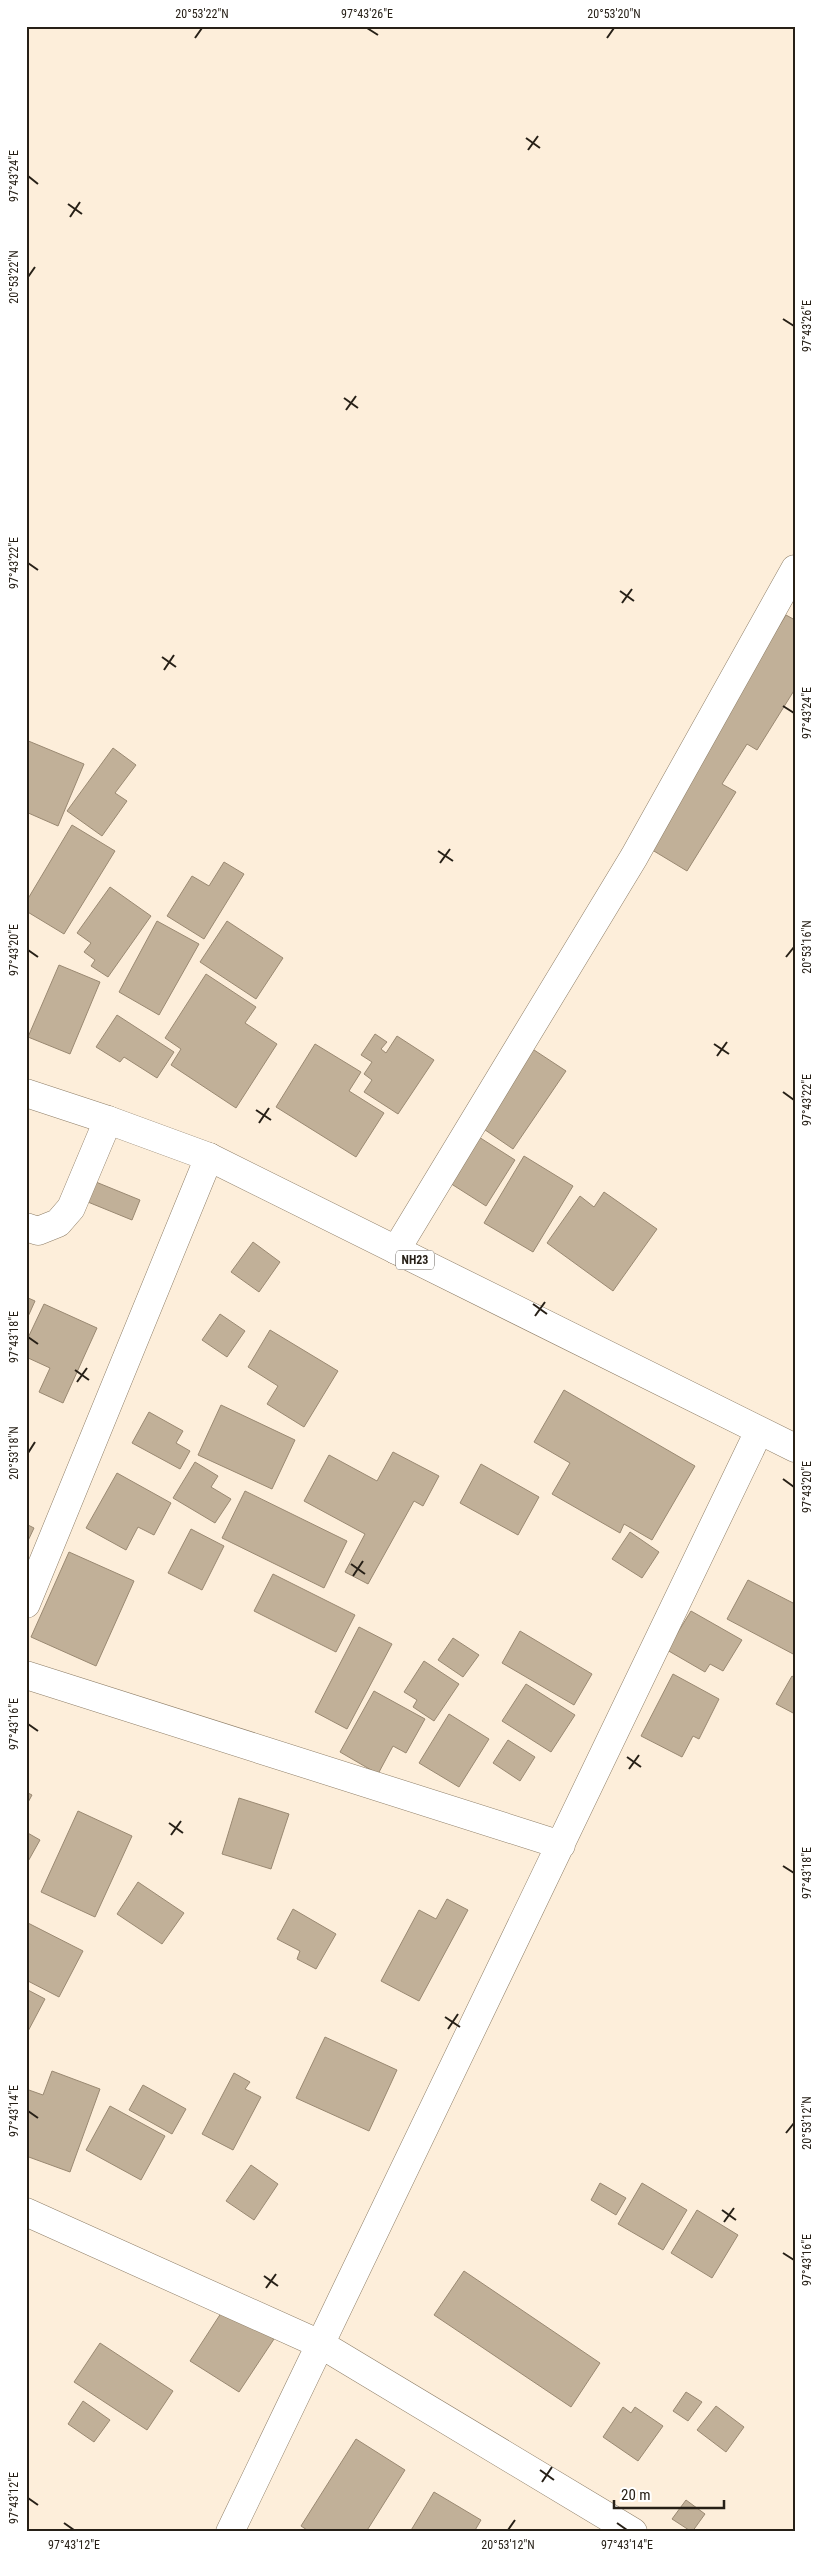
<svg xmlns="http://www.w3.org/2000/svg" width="821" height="2558" viewBox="0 0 821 2558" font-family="'Roboto Condensed',sans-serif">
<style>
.building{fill:#c1b098;stroke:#9a8972}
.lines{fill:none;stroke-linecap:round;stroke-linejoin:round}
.minor-casing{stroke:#8e7e67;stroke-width:29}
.highway-casing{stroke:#8e7e67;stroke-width:29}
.minor{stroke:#fff;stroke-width:28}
.highway{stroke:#fff;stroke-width:28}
.ticks{fill:none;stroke:#272017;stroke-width:2}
.labels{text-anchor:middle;stroke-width:4.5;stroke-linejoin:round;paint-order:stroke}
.shield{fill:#fff;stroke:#68635d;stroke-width:1}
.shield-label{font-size:12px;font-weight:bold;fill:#272017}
.neatline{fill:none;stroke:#272017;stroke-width:2}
.ticks-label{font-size:12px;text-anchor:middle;fill:#272017}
</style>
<rect width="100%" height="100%" fill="#fdeeda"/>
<path class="building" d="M786 615 795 620V689L757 750 747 744 722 784 736 792 687 871 644 845Z
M26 740 84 764 58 826 26 812Z
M113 748 136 765 115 793 127 801 102 836 67 811Z
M72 825 115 851 64 934 26 911V902Z
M224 862 244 874 204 939 167 916 192 876 209 886Z
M110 887 151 916 108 977 91 966 95 960 84 952 91 943 77 933Z
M157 921 199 944 159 1015 119 992Z
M227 921 283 958 256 999 200 962Z
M59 965 100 982 70 1054 28 1037Z
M206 974 256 1007 245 1023 277 1044 236 1108 171 1065 181 1049 165 1038Z
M117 1015 174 1052 157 1078 124 1057 120 1062 96 1047Z
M375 1034 387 1042 381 1049 386 1053 397 1036 434 1060 398 1114 364 1092 372 1080 364 1074 372 1062 361 1055Z
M315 1044 361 1072 349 1091 384 1113 356 1157 276 1107Z
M528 1046 566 1071 513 1149 475 1123Z
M471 1132 515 1160 486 1206 442 1178Z
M524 1156 573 1186 533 1252 484 1223Z
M91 1180 140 1200 132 1220 83 1200Z
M604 1192 657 1229 613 1291 547 1243 580 1196 594 1207Z
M253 1242 280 1262 259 1292 231 1272Z
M26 1297 35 1301 26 1321Z
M44 1304 97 1328 63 1403 39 1392 50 1368 26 1357V1342Z
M220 1314 245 1331 227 1357 202 1340Z
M270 1330 338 1371 304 1427 267 1404 278 1386 248 1367Z
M564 1390 695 1466 652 1540 624 1524 620 1533 552 1494 570 1463 534 1442Z
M221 1405 295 1440 272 1489 198 1455Z
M149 1412 183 1431 176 1443 190 1451 180 1469 132 1443Z
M393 1452 439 1476 423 1506 414 1501 368 1584 345 1572 365 1534 304 1501 329 1455 377 1481Z
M195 1462 218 1476 211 1487 231 1499 215 1523 173 1498Z
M481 1464 539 1497 518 1535 460 1503Z
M117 1473 171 1503 154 1535 138 1527 126 1550 86 1528Z
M245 1491 347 1541 324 1588 222 1538Z
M26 1524 34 1528 26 1545Z
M191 1529 224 1546 202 1590 168 1573Z
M630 1532 659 1552 642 1578 612 1559Z
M69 1552 134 1581 96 1666 31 1637Z
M273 1574 355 1615 336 1652 254 1611Z
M748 1580 795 1604V1655L727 1619Z
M691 1611 742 1640 723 1671 710 1664 705 1672 667 1650Z
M359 1627 392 1644 347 1729 315 1712Z
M520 1631 592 1674 574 1705 502 1663Z
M453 1638 479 1655 463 1677 438 1660Z
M424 1661 459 1684 434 1721 413 1707 417 1700 404 1692Z
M673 1674 719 1699 699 1739 693 1736 682 1757 641 1736Z
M792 1676 795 1678V1714L776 1704Z
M526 1684 575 1715 551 1752 502 1721Z
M374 1691 425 1719 406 1753 393 1746 378 1774 340 1752Z
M449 1714 489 1739 459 1787 419 1763Z
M508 1740 535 1757 520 1781 493 1763Z
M26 1792 32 1795 26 1806Z
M239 1798 289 1814 271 1869 222 1854Z
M78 1811 132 1836 95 1917 41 1892Z
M26 1832 40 1840 26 1865Z
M138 1882 184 1913 162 1944 117 1914Z
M447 1899 468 1910 419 2001 381 1981 419 1910 436 1919Z
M293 1909 336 1934 316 1969 297 1959 300 1951 277 1939Z
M26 1922 83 1951 59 1997 26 1980Z
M26 1989 45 1999 26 2035Z
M325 2037 397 2070 369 2131 296 2098Z
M52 2071 100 2089 70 2172 26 2156V2089L43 2095Z
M234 2073 250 2082 245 2089 261 2097 233 2150 202 2134Z
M143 2085 186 2109 172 2134 129 2110Z
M110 2106 165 2136 141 2180 86 2150Z
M251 2165 278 2184 254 2220 226 2201Z
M600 2183 626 2198 616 2215 591 2200Z
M642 2183 687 2210 663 2250 618 2224Z
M697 2210 738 2235 712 2278 671 2253Z
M464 2271 600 2363 571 2407 434 2315Z
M225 2307 274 2339 239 2392 190 2361Z
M100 2343 173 2391 147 2430 74 2382Z
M686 2392 702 2402 688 2421 673 2411Z
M83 2401 110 2420 94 2442 68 2424Z
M716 2406 744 2427 726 2452 697 2430Z
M623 2407 631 2413 635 2407 663 2426 638 2461 603 2437Z
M356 2439 405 2470 366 2532H310L301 2526Z
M434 2492 481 2520 474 2532H410Z
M686 2500 705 2514 692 2532 672 2519Z"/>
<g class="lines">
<defs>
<path id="minor" d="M26 1227 38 1231 58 1223 71 1208 108 1120
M396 1250 634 857 795 569
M26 1604 209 1157
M26 1675 561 1845
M26 2212 322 2345 633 2532
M230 2532 759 1431"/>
<path id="highway" d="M26 1093 108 1120 209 1157 795 1448"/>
</defs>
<use href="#minor" class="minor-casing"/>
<use href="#highway" class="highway-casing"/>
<use href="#minor" class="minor"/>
<use href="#highway" class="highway"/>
</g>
<path class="ticks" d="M367 28 378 35M195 38 202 28M607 38 614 28M526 138 540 148M528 150 538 136M28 176 38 184M68 204 82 214M70 217 80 202M28 277 35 267M783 319 794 326M344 398 358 408M346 410 356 396M28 563 38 570M620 591 634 601M622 603 632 589M162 657 176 667M164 670 174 655M783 706 794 713M438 851 453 861M440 863 450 849M28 950 38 957M786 957 794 947M714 1044 729 1054M717 1056 727 1042M783 1092 794 1100M256 1110 271 1120M259 1123 269 1108M533 1304 547 1314M535 1316 545 1302M28 1337 38 1344M75 1370 89 1380M77 1382 87 1368M28 1453 35 1442M783 1479 794 1487M351 1564 365 1574M353 1576 363 1561M28 1724 38 1731M627 1757 641 1767M629 1769 639 1755M169 1823 183 1833M171 1835 181 1821M783 1866 794 1873M445 2017 460 2027M448 2029 458 2014M28 2111 38 2118M786 2133 794 2123M722 2210 736 2220M724 2222 734 2208M783 2253 794 2260M264 2276 278 2286M266 2288 276 2274M540 2470 554 2480M542 2482 552 2467M28 2498 38 2505M64 2523 74 2530M617 2523 627 2530M508 2530 515 2520"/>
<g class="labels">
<rect class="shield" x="396" y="1250.5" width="38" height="19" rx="4"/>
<g class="shield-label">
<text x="415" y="1264">NH23</text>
</g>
</g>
<rect width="821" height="2558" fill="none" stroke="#ffffff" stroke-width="55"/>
<path d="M614 2500v8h110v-8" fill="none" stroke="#272017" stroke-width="2.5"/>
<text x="621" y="2500" font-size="15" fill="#272017" stroke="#ffffff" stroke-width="4" paint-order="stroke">20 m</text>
<rect x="28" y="28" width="766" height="2502" class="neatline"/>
<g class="ticks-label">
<text x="202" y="18">20°53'22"N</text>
<text x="367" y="18">97°43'26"E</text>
<text x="614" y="18">20°53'20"N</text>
<text transform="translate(14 176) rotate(-90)" y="4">97°43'24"E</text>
<text transform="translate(14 277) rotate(-90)" y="4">20°53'22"N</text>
<text transform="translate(807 326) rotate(-90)" y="4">97°43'26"E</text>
<text transform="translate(14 563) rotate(-90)" y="4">97°43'22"E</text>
<text transform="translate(807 713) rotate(-90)" y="4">97°43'24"E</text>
<text transform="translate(807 947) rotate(-90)" y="4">20°53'16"N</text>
<text transform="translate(14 950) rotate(-90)" y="4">97°43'20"E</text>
<text transform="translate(807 1100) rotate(-90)" y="4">97°43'22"E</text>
<text transform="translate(14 1337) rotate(-90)" y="4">97°43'18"E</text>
<text transform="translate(14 1453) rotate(-90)" y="4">20°53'18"N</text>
<text transform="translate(807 1487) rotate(-90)" y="4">97°43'20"E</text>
<text transform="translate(14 1724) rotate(-90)" y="4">97°43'16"E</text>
<text transform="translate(807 1873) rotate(-90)" y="4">97°43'18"E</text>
<text transform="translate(14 2111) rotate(-90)" y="4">97°43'14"E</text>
<text transform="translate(807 2123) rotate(-90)" y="4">20°53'12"N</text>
<text transform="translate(807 2260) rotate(-90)" y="4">97°43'16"E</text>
<text transform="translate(14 2498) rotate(-90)" y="4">97°43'12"E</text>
<text x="74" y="2549">97°43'12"E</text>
<text x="508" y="2549">20°53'12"N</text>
<text x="627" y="2549">97°43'14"E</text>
</g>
</svg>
